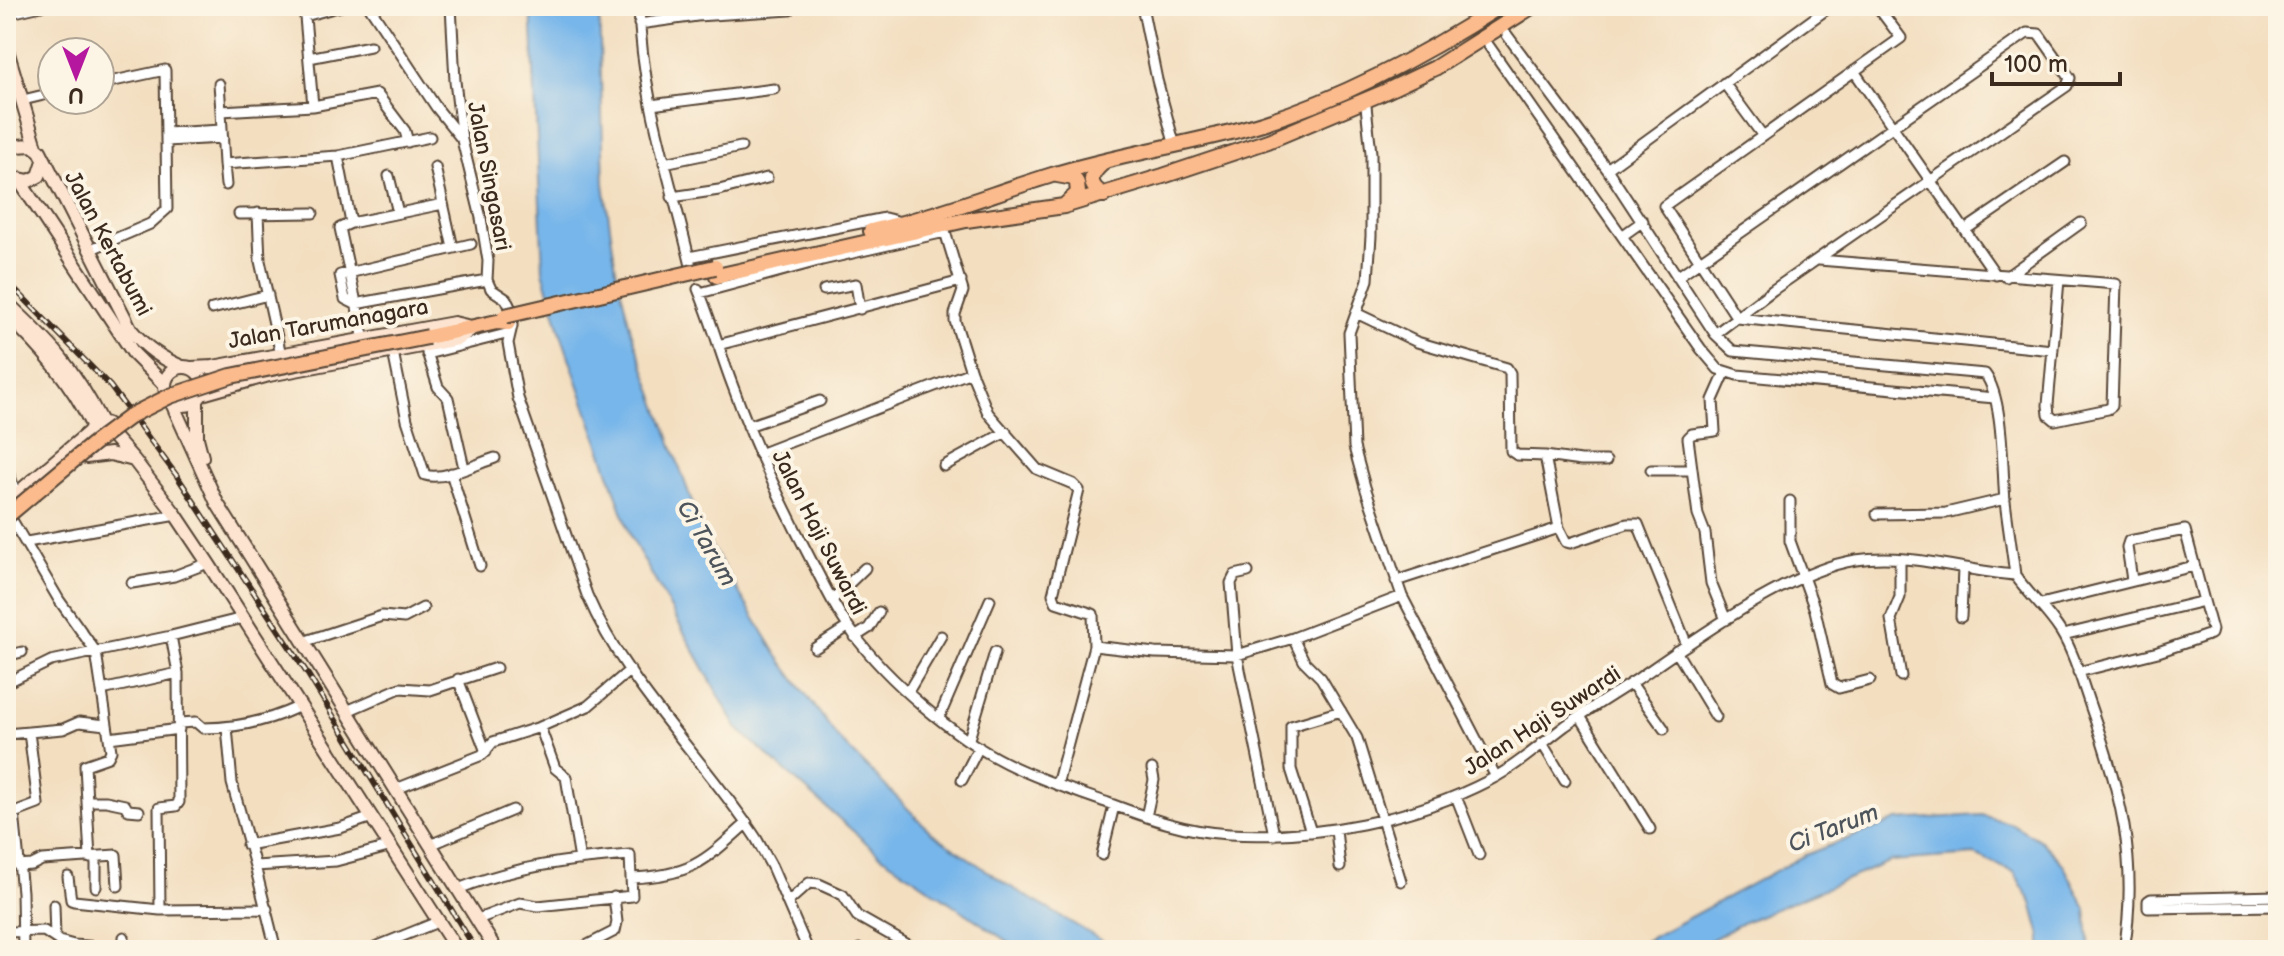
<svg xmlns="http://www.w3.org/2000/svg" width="2284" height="956" viewBox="0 0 2284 956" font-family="'Balsamiq Sans',sans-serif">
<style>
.water{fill:#77b6ea;stroke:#597084;stroke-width:2}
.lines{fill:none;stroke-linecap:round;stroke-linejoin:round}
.street-casing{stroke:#574536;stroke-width:13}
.secondary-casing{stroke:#574536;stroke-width:16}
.primary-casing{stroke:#574536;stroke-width:18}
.street{stroke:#fff;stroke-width:9}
.secondary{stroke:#fde4d1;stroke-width:12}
.primary{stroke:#fbbb8c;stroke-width:14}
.rail-casing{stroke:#3b2a1e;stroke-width:6}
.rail{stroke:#fcf5e5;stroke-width:3;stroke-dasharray:9;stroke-linecap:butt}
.primary-bridge-casing{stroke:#574536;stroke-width:18;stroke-linecap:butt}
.primary-bridge{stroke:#fbbb8c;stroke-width:14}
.labels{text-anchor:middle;stroke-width:8;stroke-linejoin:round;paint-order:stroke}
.street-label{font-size:22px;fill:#3b2a1e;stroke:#fcf5e5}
.water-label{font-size:24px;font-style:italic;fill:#4d545b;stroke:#fcf5e5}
</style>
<rect width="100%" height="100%" fill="#fcf5e5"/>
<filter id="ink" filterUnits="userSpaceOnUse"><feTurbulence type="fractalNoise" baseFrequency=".0125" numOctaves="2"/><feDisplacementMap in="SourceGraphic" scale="16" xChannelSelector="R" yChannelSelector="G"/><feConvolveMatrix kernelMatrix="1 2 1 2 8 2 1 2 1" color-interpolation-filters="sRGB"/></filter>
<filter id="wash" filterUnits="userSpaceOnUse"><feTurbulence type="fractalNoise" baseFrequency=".006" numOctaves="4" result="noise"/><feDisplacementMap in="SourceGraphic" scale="32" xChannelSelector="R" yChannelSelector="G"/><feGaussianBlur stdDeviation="1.8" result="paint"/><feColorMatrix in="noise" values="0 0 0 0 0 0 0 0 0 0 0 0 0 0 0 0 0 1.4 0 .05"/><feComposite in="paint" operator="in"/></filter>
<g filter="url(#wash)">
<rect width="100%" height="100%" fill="#f3dec0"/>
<path class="water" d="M531 6H599L604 184 616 269 631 331 703 533 777 655 838 738 931 832 1006 884 1118 950H1020L880 855 737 728 631 537 561 334 543 271Z
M1982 815 2012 824 2041 841 2063 864 2086 909 2090 950H2041V936L2032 903 2014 872 1975 855 1891 861 1744 922 1693 950H1629L1805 855 1897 820Z"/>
</g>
<g filter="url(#ink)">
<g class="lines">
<defs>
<path id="street" d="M304 6 313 106
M369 6 436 107 460 137
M451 6 455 81 462 140 481 218 488 261 487 280 491 289 506 299 512 311V326L508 343 518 398 587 595C626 686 702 756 756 838L772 867 808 950
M639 6C641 95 671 180 691 266
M1142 6 1157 80 1175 146
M1877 6 1901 38 1664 206 1737 318 2053 350
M6 14 41 6
M305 16 341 6
M639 24 697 16 790 10
M1507 35 1607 169 1715 334 1733 351 1985 374C2004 399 2002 469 2005 501 2008 526 2012 550 2015 575
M1489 46 1701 349 1718 369 1737 375 1995 398
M309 58 370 46
M1854 71 1996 275
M1724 83 1763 136
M219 84 221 111
M23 100 52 93
M651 105 774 89
M1366 106 1371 153V236L1368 280 1349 333 1354 447 1365 487 1402 596 1496 777
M166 133 222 130
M166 141 223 138
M408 142 405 131 377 94 313 106 221 111 224 164 338 156 430 137
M338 156 351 223 340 228 364 340
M664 163 741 147
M224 164 226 185
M435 167 453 248
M1607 169 1831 6
M389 176 398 213
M672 197 719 190 767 178
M258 213 260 261 281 355
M239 214 313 213
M351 223 443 204
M943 225 963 291 955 314V321L971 372 988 413 1037 469 1073 484 1079 490 1053 594 1056 602 1093 614 1094 646 1057 785
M1965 230 2065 162
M1622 236 1643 221
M471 244 340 275 345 299 355 304 487 280
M89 250 150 224 167 209 165 70 100 84
M689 257 885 218 901 222
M1819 260 2116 284 2112 406 2108 409 2055 420 2049 415 2048 405 2059 280
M1677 277 2027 33 2039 34 2070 78 2067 86 1773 290 1715 334
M2006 277 2081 223
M698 289C711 320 720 352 732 384 754 444 781 503 811 560 824 585 836 611 853 633 887 680 954 737 1006 763 1038 779 1074 791 1108 803 1148 818 1186 832 1229 834 1316 839 1413 820 1490 780 1517 766 1541 744 1565 726 1588 710 1612 695 1636 680 1692 641 1790 570 1856 560 1909 552 1963 571 2015 575 2029 595 2048 611 2061 632 2074 653 2082 682 2090 705 2120 790 2139 860 2124 950
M824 290 856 284 860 309
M700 293 822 260 945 232
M212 309 268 295
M1356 313 1417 342 1507 368 1510 373 1511 451 1517 455 1545 456 1559 528
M718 345 961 281
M425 346 438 387 448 398 464 468
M393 352 407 420 425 475C444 481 476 464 495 458
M427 354 510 333
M1725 373 1713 400 1715 431 1692 434 1688 438 1698 515 1705 533 1711 583 1726 620
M748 426 820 401
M759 454 971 372
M1545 456 1581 461H1606
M6 465 16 494
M944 466 1006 432
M1651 470H1691
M451 473 480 566
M1790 501V541L1815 610 1832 684 1839 688 1870 680
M1877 514 1946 513 2005 499
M12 520 59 600 96 652 111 751 108 757 85 765 90 858
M27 542 176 515
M1900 559V597L1891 619 1901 676
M1248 572 1235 575 1231 583 1237 655 1274 835
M2132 580 2127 547 2129 541 2185 530 2204 601
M1396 581 1559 528 1566 542 1570 543 1627 524H1638L1687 645
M132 583 174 576 208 563
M832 600 865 568
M2041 604 2194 566
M1961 617 1963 569
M2063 635 2204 601 2212 630 2211 634 2158 652 2078 672
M855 637 869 628 879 612
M1293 638 1304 661 1321 678 1357 738 1401 881
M303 642 382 616 404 618 423 608
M1094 646 1155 653 1237 655 1293 638 1402 596
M815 648 848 627
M1676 651 1716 717
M6 656 22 652
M458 679 486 752
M6 683 51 661 171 636 243 618
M1631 683 1664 729
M102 690 178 673 171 636
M908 692 941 636
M347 711 400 688 430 690 496 668
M1580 716 1650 829
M939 718 990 600
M179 723 196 722 203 728C237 728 268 721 298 707
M227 727 232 783 255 866
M540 727 555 768 566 777 580 860
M6 734 63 729 79 722 106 725
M109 738 179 729
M969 739 995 652
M1542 743 1565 781
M962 780 979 747
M396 789 482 755 493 742 540 727 588 706 630 670
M1456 796 1479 855
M87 801H106L125 805 128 810 139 811
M1146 817 1154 780 1152 769
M1336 830 1340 867
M1311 832 1291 769V726L1341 711
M247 845 340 828 372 817
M430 845 513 810
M1102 855 1114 806
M96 858V887
M18 866 32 865 42 860 116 855 118 886
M68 877 71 900 74 901 160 910 159 808 176 806 179 802 178 673
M458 889C513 867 571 859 630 855L631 878
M2278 896 2151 899 2148 901V908L2278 906
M788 902 809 883 819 884 843 895 857 916 917 950
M54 905 55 938
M160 910 267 909
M478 919 520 903 538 906 632 896 631 878C691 876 705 861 747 823
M6 932 44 931 59 941 74 945 124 949
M124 937V950
M23 950 22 892 14 813 38 804 29 732
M276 950 255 866 336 861 392 846
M368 950 440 921
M578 950 615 931 617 922 614 897
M859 950V949"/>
<path id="secondary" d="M6 47 36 147
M44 161 39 176 29 181 15 178 6 165 8 154 16 146 32 145 40 151 131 330C146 348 161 358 182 367
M19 180 134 354 165 385
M6 302C51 344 73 366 101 422
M6 314C41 347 71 381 92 425
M165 386a19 19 0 1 1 38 0a19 19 0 1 1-38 0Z
M191 368 213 367 454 323 471 327
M202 394 269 375 458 339 473 328
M171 401 217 503 496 950
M197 401V438L202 457
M86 457 110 454 134 460
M6 503 89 432 94 424 101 422 107 424 111 434 134 460 176 515 208 563 457 950"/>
<path id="primary" d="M1103 163C1089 175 1087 185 1104 195
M1057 175 1074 178 1077 183 1078 193 1065 205
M871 231C933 217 991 194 1052 175 1114 156 1179 146 1242 129 1333 104 1421 57 1500 6
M717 276 966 220 1064 206 1163 176 1268 141 1380 94 1435 68 1533 6
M428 337 497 322 508 323"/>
</defs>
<use href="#street" class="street-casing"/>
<use href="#secondary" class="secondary-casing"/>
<use href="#primary" class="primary-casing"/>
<use href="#street" class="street"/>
<use href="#secondary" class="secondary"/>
<use href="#primary" class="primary"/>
<defs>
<path id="rail" d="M6 280 110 386 177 476 307 673 476 950"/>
</defs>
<use href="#rail" class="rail-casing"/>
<use href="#rail" class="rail"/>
<defs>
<path id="primary-bridge" d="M505 316 715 267
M6 517 93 444 132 415 170 396 231 376 428 337"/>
</defs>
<use href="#primary-bridge" class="primary-bridge-casing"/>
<use href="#primary-bridge" class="primary-bridge"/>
</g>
</g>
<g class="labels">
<g class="street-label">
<text transform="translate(490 176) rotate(79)" y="8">Jalan Singasari</text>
<text transform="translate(109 243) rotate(62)" y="8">Jalan Kertabumi</text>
<text transform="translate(328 323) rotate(-10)" y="8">Jalan Tarumanagara</text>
<text transform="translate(820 532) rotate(63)" y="8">Jalan Haji Suwardi</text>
<text transform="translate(1542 720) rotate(-33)" y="8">Jalan Haji Suwardi</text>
</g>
<g class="water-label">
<text transform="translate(707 543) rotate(60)" y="8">Ci Tarum</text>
<text transform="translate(1833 828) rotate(-21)" y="8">Ci Tarum</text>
</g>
</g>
<rect width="2284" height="956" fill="none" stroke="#fcf5e5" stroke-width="32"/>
<g transform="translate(76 76) rotate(180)"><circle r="38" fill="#fcf5e5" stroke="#afa495" stroke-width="2"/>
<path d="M0-6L14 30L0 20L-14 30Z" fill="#b5179e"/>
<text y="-12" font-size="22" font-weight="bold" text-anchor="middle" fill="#3b2a1e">U</text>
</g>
<path d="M1992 72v12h128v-12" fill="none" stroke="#3b2a1e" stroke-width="4"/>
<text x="2004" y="72" font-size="24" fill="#3b2a1e" stroke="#fcf5e5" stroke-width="6" paint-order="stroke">100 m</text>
</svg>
